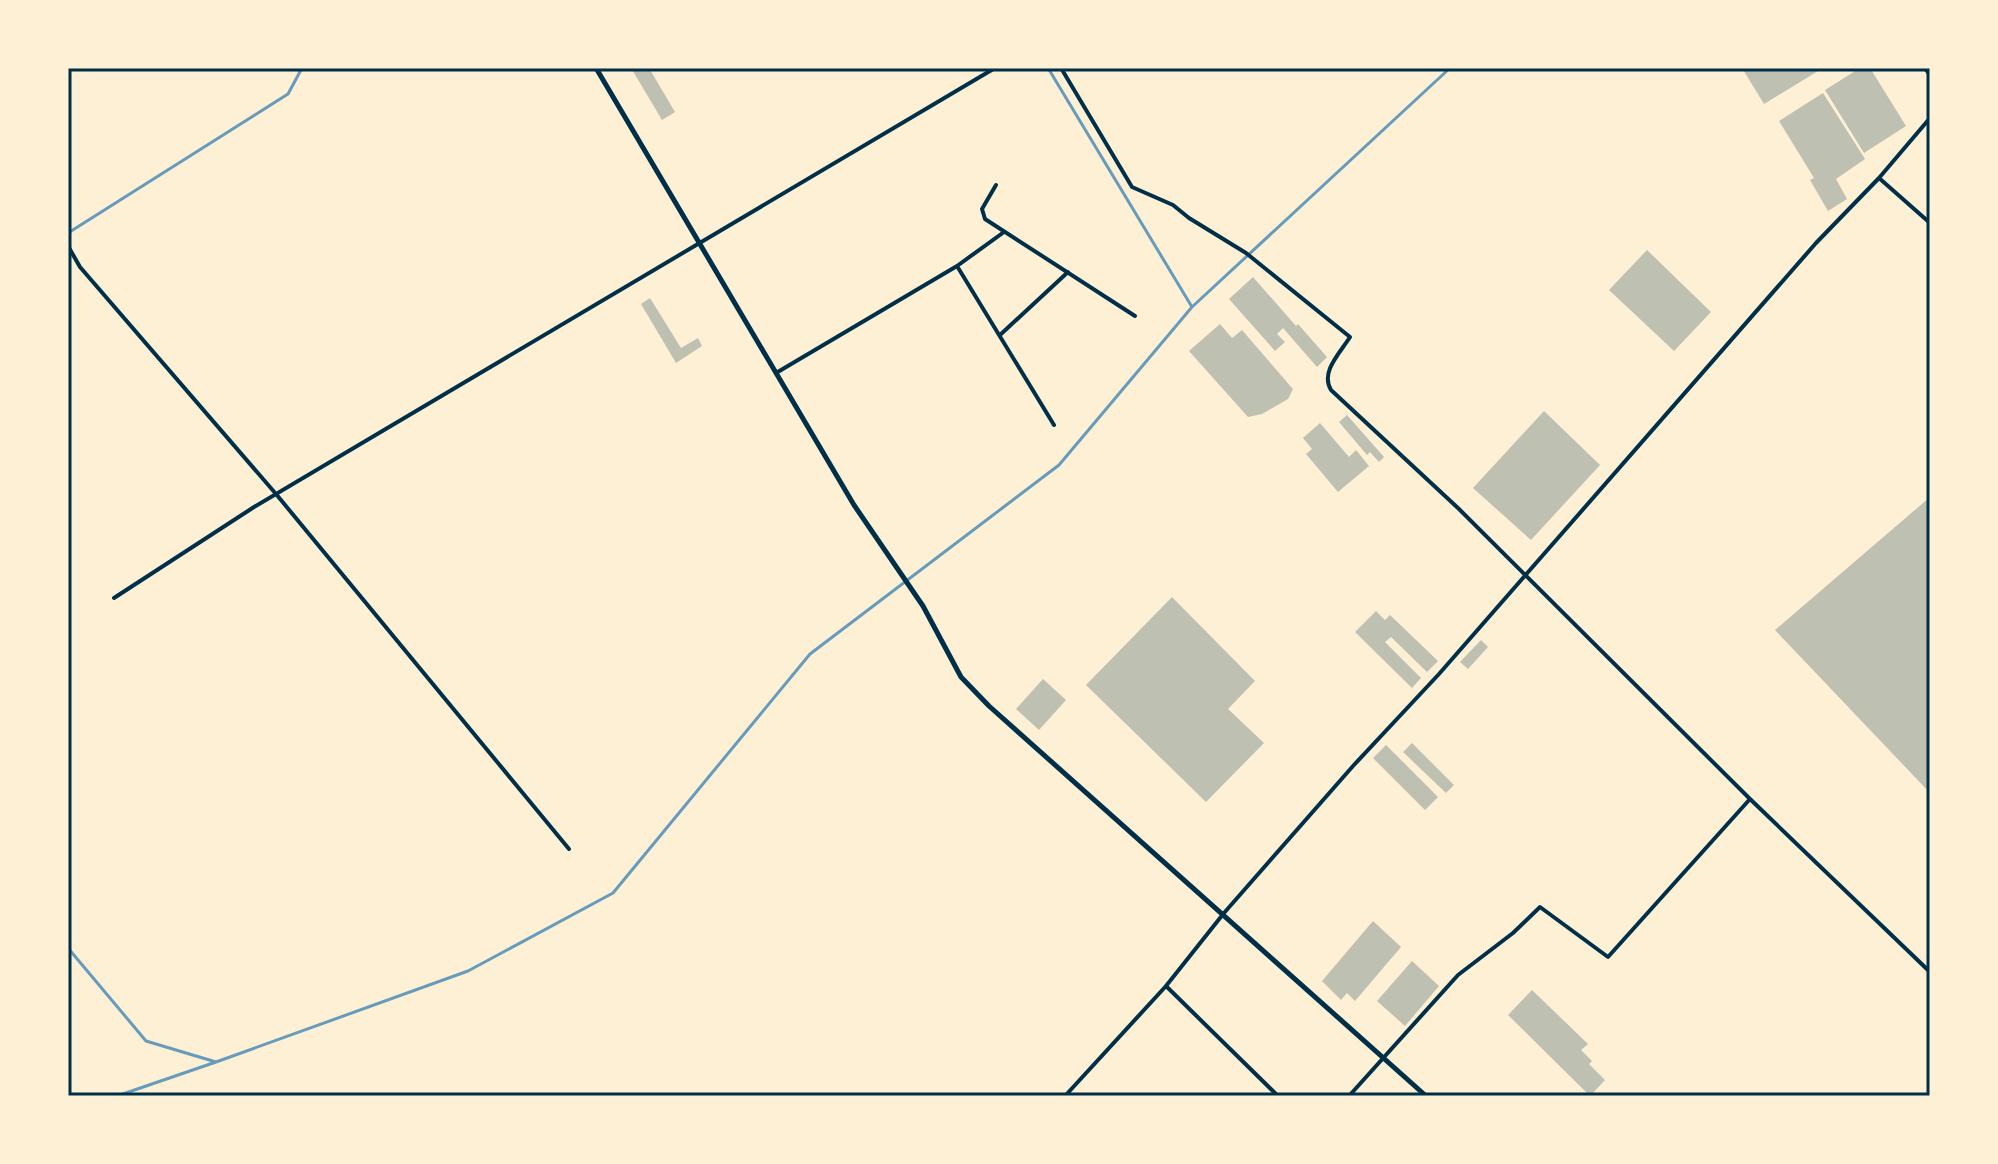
<svg xmlns="http://www.w3.org/2000/svg" width="1998" height="1164" viewBox="0 0 1998 1164" font-family="'PT Sans',sans-serif">
<style>
.lines{fill:none;stroke-linecap:round;stroke-linejoin:round}
.stream{stroke:#669bbc;stroke-width:3}
.building{fill:#bec0b2}
.minor{stroke:#003049;stroke-width:4}
.tertiary{stroke:#003049;stroke-width:5}
.neatline{fill:none;stroke:#003049;stroke-width:3}
</style>
<rect width="100%" height="100%" fill="#fdf0d5"/>
<g class="lines">
<path class="stream" d="M1048 68 1192 307
M68 233 288 94 302 68
M68 948 146 1041 216 1062 117 1096
M216 1062 468 971 613 893 810 654 1059 465 1192 307 1450 68"/>
</g>
<path class="building" d="M631 68H649L675 112 662 120Z
M1742 68H1823L1764 104Z
M1860 68H1870L1906 126 1864 153 1825 90Z
M1823 93 1865 159 1836 179 1847 199 1828 211 1810 180 1814 178 1779 121Z
M1647 250 1711 312 1674 351 1609 290Z
M1253 277 1296 326 1298 324 1327 357 1317 367 1283 328 1277 334 1285 342 1275 351 1229 299Z
M650 298 681 348 698 338 702 346 676 363 641 304Z
M1220 324 1232 338 1242 330 1293 389 1288 399 1262 414 1248 417 1189 351Z
M1544 411 1600 465 1531 540 1473 488Z
M1347 415 1384 457 1379 462 1370 452 1367 455 1339 422Z
M1320 423 1349 457 1356 450 1369 466 1338 492 1306 454 1312 449 1303 438Z
M1930 497V793L1775 630Z
M1172 597 1255 681 1228 709 1264 743 1206 802 1086 685Z
M1376 611 1385 620 1390 615 1438 661 1427 672 1391 637 1385 642 1421 678 1412 688 1355 632Z
M1481 640 1488 647 1468 669 1460 662Z
M1043 679 1066 700 1039 730 1016 709Z
M1412 743 1454 785 1446 793 1403 752Z
M1386 745 1438 797 1425 810 1373 758Z
M1373 921 1401 947 1355 1001 1347 993 1341 1000 1322 981Z
M1412 961 1439 986 1405 1026 1377 1001Z
M1532 990 1588 1044 1581 1050 1592 1061 1589 1064 1605 1080 1590 1096 1508 1015Z"/>
<g class="lines">
<path class="minor" d="M1061 68 1132 187 1173 205 1189 218 1246 253 1350 337C1340 353 1320 372 1331 390L1459 509 1750 799 1930 972
M1925 68 1930 75
M1879 178 1930 223
M996 185 982 209 985 219 1135 316
M68 246 80 267 276 494 569 849
M957 266 1054 425
M1000 335 1068 272
M776 373 957 266 1004 232
M114 598 254 507 995 68
M1166 986 1278 1096
M1065 1096 1166 986 1224 913 1353 766 1439 674 1816 243 1879 178 1930 118
M1349 1096 1458 975 1513 933 1540 907 1608 957 1750 799"/>
<path class="tertiary" d="M596 68 854 505 923 606 961 677 989 706 1426 1096"/>
</g>
<rect width="1998" height="1164" fill="none" stroke="#fdf0d5" stroke-width="140"/>
<rect x="70" y="70" width="1858" height="1024" class="neatline"/>
</svg>
